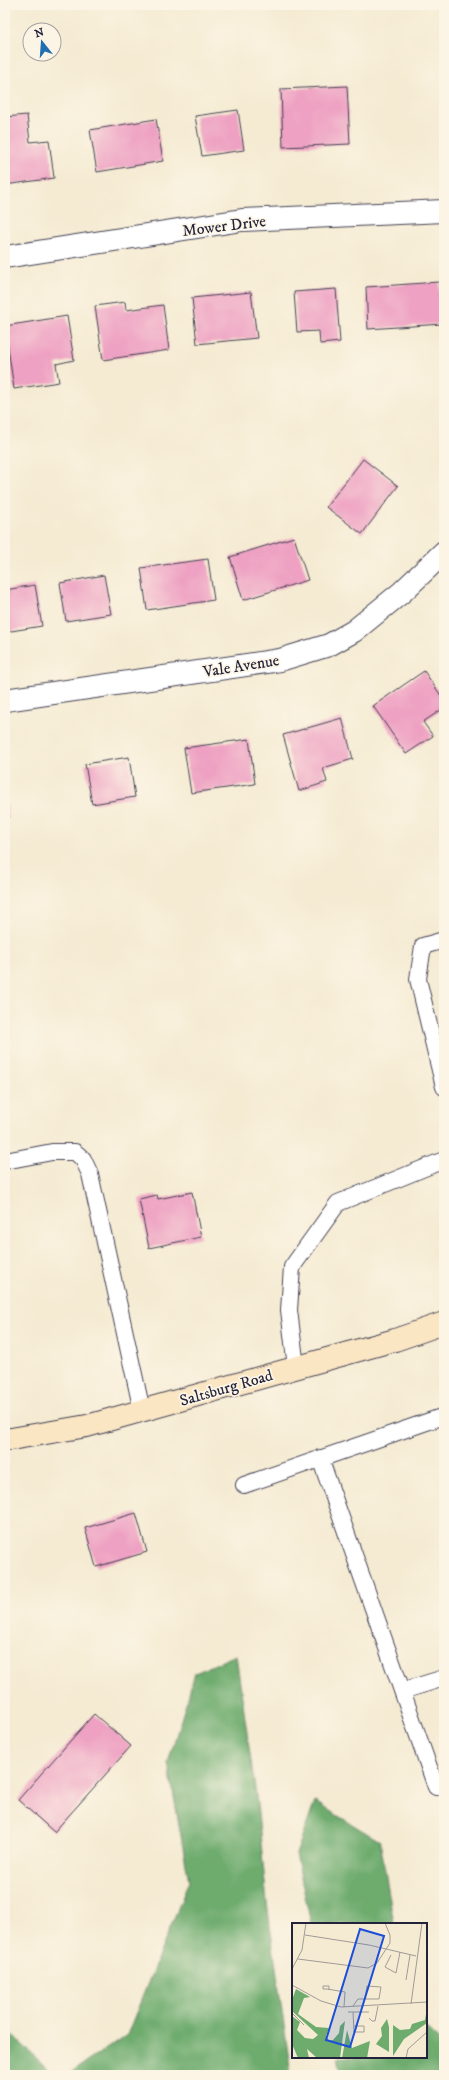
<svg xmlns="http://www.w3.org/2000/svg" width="449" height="2080" viewBox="0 0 449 2080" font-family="'IM FELL DW Pica',serif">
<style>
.forest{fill:#6eac6e;stroke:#486754}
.building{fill:#eea1c2}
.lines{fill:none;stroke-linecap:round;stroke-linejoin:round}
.service-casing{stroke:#424052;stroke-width:18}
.minor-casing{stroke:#424052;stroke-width:24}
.secondary-casing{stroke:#424052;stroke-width:24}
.service{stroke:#fff;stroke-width:16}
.minor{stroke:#fff;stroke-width:22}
.secondary{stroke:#fbe6c4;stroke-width:22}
.labels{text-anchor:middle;stroke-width:3.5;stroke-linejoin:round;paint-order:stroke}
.street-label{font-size:16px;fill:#22223b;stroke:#fcf5e5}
.inset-road{fill:none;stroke:#a19b96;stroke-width:1}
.view{fill:#1d4ed8;fill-opacity:0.15;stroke:#1d4ed8;stroke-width:2}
.inset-edge{fill:none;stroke:#22223b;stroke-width:2}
</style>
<rect width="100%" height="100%" fill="#fcf5e5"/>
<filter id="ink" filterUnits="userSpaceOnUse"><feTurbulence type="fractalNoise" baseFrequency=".025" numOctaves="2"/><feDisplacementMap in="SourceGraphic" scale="8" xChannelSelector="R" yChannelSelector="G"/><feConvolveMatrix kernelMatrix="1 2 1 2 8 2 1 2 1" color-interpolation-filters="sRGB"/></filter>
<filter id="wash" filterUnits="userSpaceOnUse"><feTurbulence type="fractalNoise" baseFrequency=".012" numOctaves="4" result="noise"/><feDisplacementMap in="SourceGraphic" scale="16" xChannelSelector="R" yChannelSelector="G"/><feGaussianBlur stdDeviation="0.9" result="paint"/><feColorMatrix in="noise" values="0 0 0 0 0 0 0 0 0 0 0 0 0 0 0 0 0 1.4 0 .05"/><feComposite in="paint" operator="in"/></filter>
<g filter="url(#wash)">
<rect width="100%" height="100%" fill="#f5ebd3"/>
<path class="forest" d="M236 1655 257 1803 267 1903 291 2075H67L127 2035 189 1881 168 1763 195 1673Z
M315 1802 380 1841 394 1924H311L296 1854Z
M5 2028 54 2075H5Z
M426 2028 444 2044V2075H342L338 2057H426Z"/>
<g id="blocks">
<path class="building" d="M347 86 350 144 283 147 281 89Z
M238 110 244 150 202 156 195 116Z
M27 115 30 142 49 140 54 178 5 185V117Z
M156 119 163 161 97 172 90 130Z
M439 282 442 324 368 329 366 287Z
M336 289 340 342 320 344 319 331 297 332 294 292Z
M251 292 257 338 197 344 192 298Z
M125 302 126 310 163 305 169 350 103 360 95 306Z
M67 316 74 360 56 364 59 382 14 389 5 326Z
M363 459 398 486 362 534 326 507Z
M294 537 308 580 243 600 230 557Z
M208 559 214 600 147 610 141 568Z
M104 575 111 614 66 621 60 583Z
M35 585 42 626 5 632V590Z
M424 671 444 700V708L423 722 433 736 406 754 373 706Z
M342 718 353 759 323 768 327 782 299 791 283 735Z
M249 739 255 784 191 793 184 748Z
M129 757 135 797 92 804 85 764Z
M5 797 9 818 5 819Z
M192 1192 201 1237 149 1248 139 1199 157 1195 158 1199Z
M136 1513 147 1552 96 1567 85 1528Z
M94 1714 131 1746 54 1832 18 1800Z"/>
</g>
</g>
<g filter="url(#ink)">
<use href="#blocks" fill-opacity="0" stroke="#424052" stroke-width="1"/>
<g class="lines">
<defs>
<path id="service" d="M444 940 423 946 418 979 444 1087
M5 1161 52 1152H75L83 1159 90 1174 142 1411
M296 1367 289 1310 292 1267 338 1203 444 1160
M320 1458 436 1787 444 1784
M244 1485 444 1416
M402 1691 444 1678"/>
<path id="minor" d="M5 257 242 220 444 211
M5 700 280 660 329 645 354 631 402 592 444 552"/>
<path id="secondary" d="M5 1440 87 1426 395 1340 444 1323"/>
</defs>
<use href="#service" class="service-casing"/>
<use href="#minor" class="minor-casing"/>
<use href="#secondary" class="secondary-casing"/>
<use href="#service" class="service"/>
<use href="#minor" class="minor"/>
<use href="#secondary" class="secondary"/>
</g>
</g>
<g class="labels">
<g class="street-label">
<text transform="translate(224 225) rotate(-7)" y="6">Mower Drive</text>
<text transform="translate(241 665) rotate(-9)" y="6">Vale Avenue</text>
<text transform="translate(226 1387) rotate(-16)" y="6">Saltsburg Road</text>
</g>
</g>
<g transform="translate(292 1923)">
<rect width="135" height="135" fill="#f5ebd3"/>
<path d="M4 66 18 74 12 75 6 91 24 104 37 105 34 113 37 118 41 117 47 110 48 103 53 98 48 135H25L15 126 17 135H6L0 121V93L8 99 5 107 13 115 21 116 26 112 0 88V77ZM135 85V100L112 116 101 133V102L108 107 118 106 120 101 133 97ZM95 96 97 104V129L84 121 90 113 89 105ZM55 107 60 125 78 118 75 135H50Z" fill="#6eac6e"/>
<path class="inset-road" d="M13 12 77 22 124 33M99 32 93 44 104 50 108 29M6 36 76 45 85 40 98 20V12L93 0M0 46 10 27 14 0M114 57 118 32M0 62 29 78 49 84 135 79M37 67V63H31V66H35L53 69 52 84M119 81 130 0M61 83 66 76H87L89 64 75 63 73 75M56 89H77M61 89 62 109H72V103H62M0 90 12 102M77 95 80 98H83L86 83M114 135 116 126 135 109"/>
<path class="view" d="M68 6 92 13 58 124 34 117Z"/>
<rect width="135" height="135" class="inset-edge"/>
</g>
<rect width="449" height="2080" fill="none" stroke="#fcf5e5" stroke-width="20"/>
<g transform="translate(42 42) rotate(343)"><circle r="19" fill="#fcf5e5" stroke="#a5a1a1"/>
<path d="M0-3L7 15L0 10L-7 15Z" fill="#1f6fb2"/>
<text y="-6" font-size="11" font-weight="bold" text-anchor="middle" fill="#22223b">N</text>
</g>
</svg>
